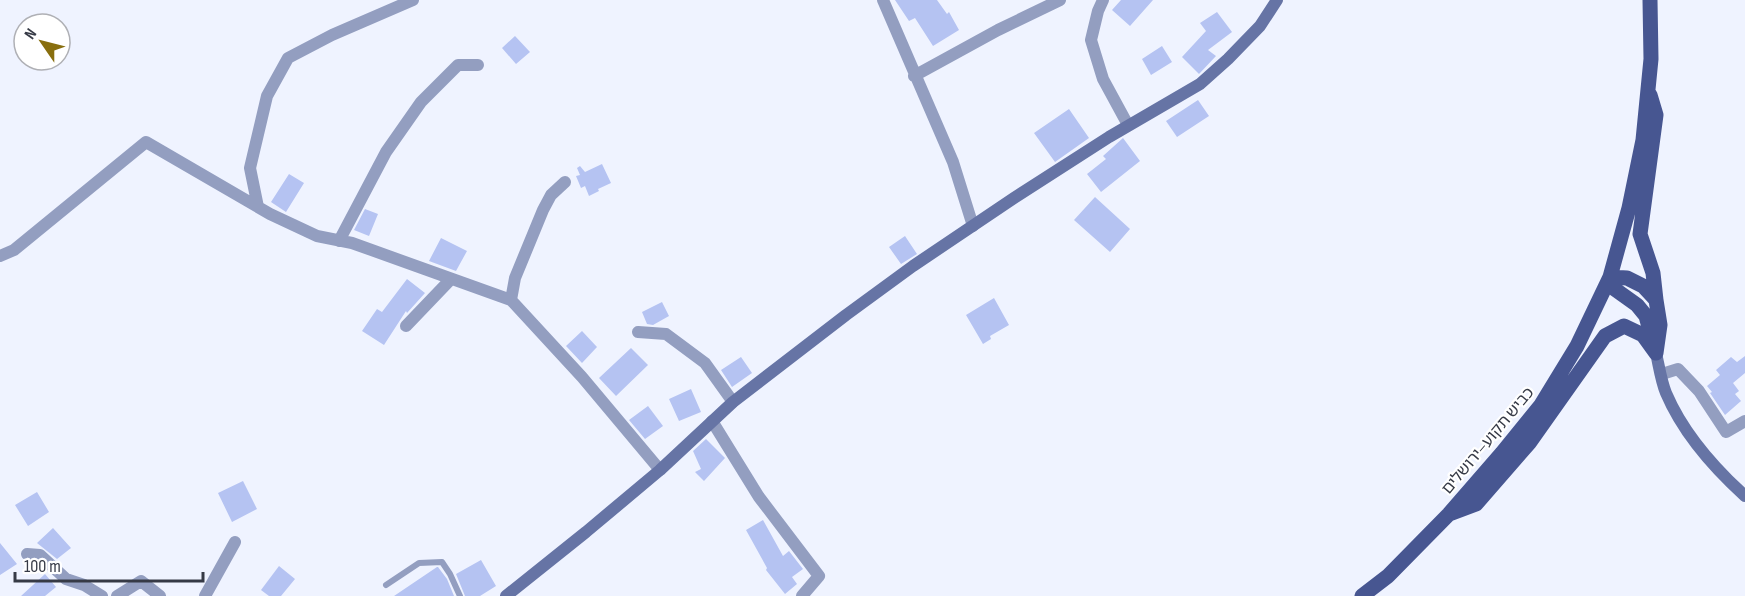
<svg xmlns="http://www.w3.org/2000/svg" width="1745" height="596" viewBox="0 0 1745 596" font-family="'Sofia Sans Condensed','Noto Sans Hebrew',sans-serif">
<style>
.building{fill:#b5c3f2}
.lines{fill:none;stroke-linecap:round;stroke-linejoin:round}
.lane{stroke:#939ec0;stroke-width:6}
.street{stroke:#939ec0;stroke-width:12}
.secondary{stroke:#6674a5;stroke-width:12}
.primary{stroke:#475691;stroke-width:15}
.labels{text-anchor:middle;stroke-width:4.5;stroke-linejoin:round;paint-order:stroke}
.street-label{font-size:16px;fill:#363a46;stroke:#fff}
</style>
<rect width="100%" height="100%" fill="#eff3ff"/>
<path class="building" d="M895 0H937L947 14 949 12 959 30 933 46 915 18 909 21Z
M1121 0H1153L1130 26 1112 10Z
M1217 12 1232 32 1208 50 1216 56 1199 74 1182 57 1206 31 1200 23Z
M515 36 530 52 516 64 502 48Z
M1162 46 1172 62 1151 75 1142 59Z
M1198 100 1209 116 1177 137 1166 121Z
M1069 109 1089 138 1055 162 1034 133Z
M1123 138 1140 161 1101 192 1087 174 1106 159 1103 156Z
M602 164 611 183 598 189 599 191 589 196 585 186 581 188 576 176 580 175 577 168 580 166 585 172Z
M289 174 304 183 286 212 271 202Z
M1095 197 1130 229 1110 252 1074 220Z
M365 209 378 214 369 236 354 230Z
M905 236 917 254 901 264 889 247Z
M441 238 467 251 456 271 429 261Z
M407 279 425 293 407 313 406 311 384 345 362 331 377 309 382 312Z
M994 298 1009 325 990 336 991 339 983 344 966 315Z
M662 302 669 316 653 325 647 324 642 312Z
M582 331 597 347 582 363 566 346Z
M631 348 648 365 616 396 599 378Z
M1745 356V373L1733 383 1739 391 1735 394 1741 401 1725 415 1710 393 1712 392 1707 386 1720 375 1716 370 1731 357 1737 362Z
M741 357 752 373 732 387 721 370Z
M691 389 701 412 679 421 669 399Z
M648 406 663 426 645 439 629 420Z
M706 439 725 458 704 481 695 472 701 469 693 451Z
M243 481 257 509 232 522 218 493Z
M37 492 49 512 28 526 15 505Z
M763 520 783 556 789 551 803 569 792 577 797 584 785 594 766 570 767 568 746 530Z
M53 528 71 548 57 559 37 543Z
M0 543 17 564 0 575Z
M481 560 496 586 480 596H465L456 574Z
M279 566 295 579 281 596H269L261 590Z
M437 567H438L447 579 454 596H394Z
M45 574 56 587 45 596H21Z"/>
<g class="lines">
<path class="lane" d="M386 585 419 563 442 562 450 574 460 596"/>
<path class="street" d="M883 0 953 162 973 226
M1103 0 1098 11 1091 40 1103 79 1128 125
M914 76 998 30 1060 0
M258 207 250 168 267 96 288 58 332 35 413 0
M339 241 386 152 421 102 458 65H478
M0 256 14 250 146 142 270 214 317 236 352 243 511 300 582 377 660 470
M511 300 515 278 543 210 551 195 565 182
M406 326 451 279
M638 332 666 334 705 363 733 402
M1662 374 1678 369 1699 391 1726 432 1745 421
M712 421 759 497 819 576 802 596
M27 554 40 555 66 579 84 585 102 596
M117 596 141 581 160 596
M205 596 235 542"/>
<path class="secondary" d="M1656 353C1659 366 1661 381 1666 393 1683 433 1713 467 1745 496
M506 596 586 532 660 470 733 402 846 315 913 266 1014 198 1109 137 1200 84 1228 59 1260 26 1277 0"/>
<path class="primary" d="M1650 95 1656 115 1640 234 1653 273 1656 300
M1610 277 1627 278 1643 286 1656 300 1660 325 1656 353 1646 316 1637 305 1616 290Z
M1452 513 1476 504 1530 442 1605 336 1624 326 1643 335 1656 353
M1362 596 1388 576 1449 514 1502 453 1541 405 1577 346 1610 277 1629 208 1643 140 1651 59 1650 0"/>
</g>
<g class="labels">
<g class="street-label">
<text transform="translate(1487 440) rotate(-50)" y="6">כביש תקוע–ירושלים</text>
</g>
</g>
<g transform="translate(42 42) rotate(305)"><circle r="28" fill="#ffffff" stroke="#afb0b5" stroke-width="1.5"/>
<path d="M0-4.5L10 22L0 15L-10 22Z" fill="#886e0e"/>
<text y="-9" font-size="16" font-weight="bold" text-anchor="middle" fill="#363a46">N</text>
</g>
<path d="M15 572v9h188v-9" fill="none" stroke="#363a46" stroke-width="3"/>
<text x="24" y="572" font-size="18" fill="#363a46" stroke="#ffffff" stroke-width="4.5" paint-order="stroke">100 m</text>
</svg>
